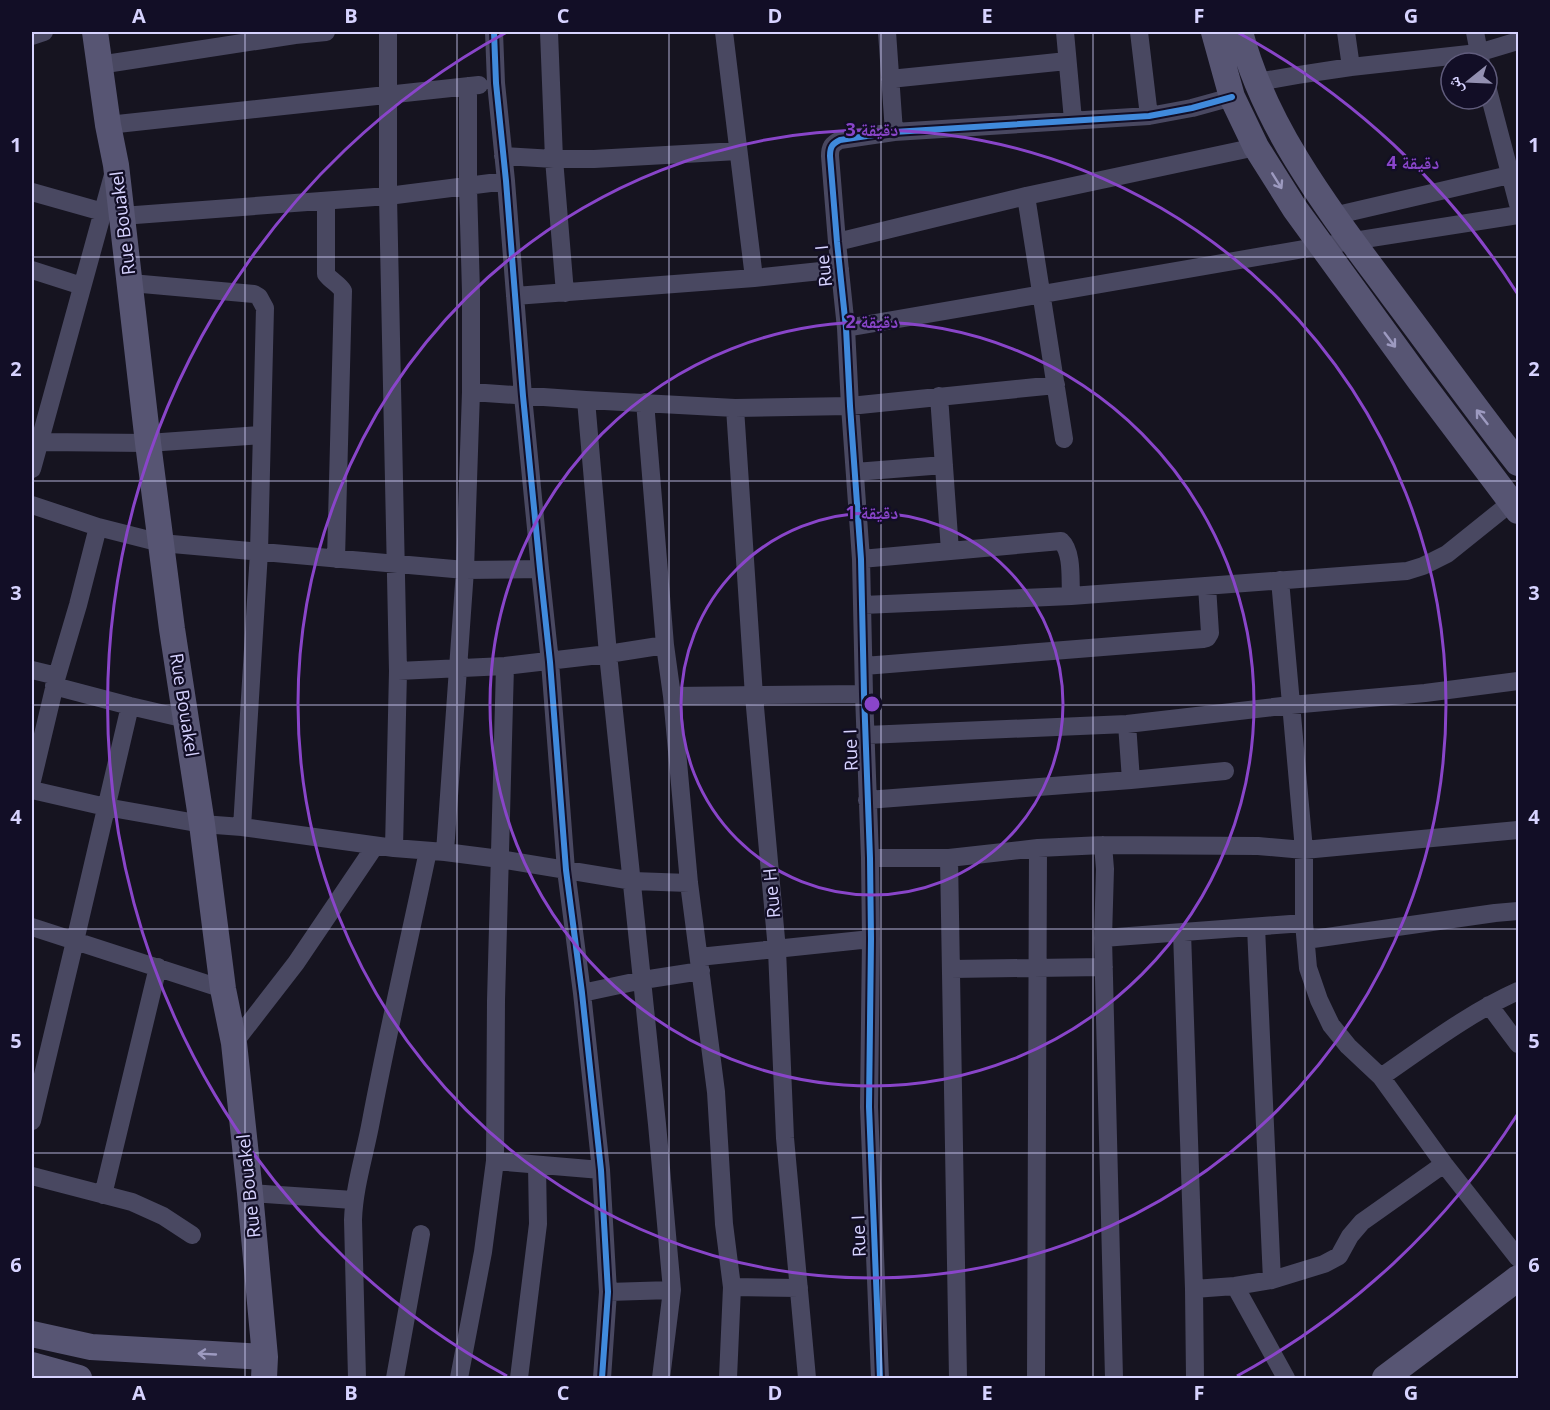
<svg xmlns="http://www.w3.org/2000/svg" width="1550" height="1410" viewBox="0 0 1550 1410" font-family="'Open Sans','Noto Naskh Arabic',sans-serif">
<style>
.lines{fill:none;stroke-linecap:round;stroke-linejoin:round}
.street{stroke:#494861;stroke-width:18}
.secondary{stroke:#575573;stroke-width:26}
.cycleway-casing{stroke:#120e26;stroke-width:10}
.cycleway{stroke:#408adc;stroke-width:6}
.oneway{stroke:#9d9ac0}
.grid{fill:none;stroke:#d7d3ff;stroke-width:1.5;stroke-opacity:0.55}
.ring{fill:none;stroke:#8945c9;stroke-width:3}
.labels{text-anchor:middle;stroke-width:4.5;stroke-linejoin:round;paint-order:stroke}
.street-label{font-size:18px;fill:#d7d3ff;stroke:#120e26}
.centre{fill:#8945c9;stroke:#120e26;stroke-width:3}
.ring-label{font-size:18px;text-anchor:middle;font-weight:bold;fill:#8945c9;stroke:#120e26;stroke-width:4.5;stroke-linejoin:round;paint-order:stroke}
.neatline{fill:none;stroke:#d7d3ff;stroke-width:2}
.grid-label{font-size:20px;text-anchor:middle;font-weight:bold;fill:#d7d3ff}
</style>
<rect width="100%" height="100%" fill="#161420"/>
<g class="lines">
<path class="street" d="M388 32V196L398 671 394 848
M494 32 496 83 506 181 523 396 540 569 550 662 566 870 582 993 601 1170 608 1292 602 1378
M549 32 554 159 565 293
M724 32 754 278 840 269
M887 32 894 132
M1065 32 1073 120
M1139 32 1149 116
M1346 32 1351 67
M1475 32 1481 63
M32 36 44 32
M99 65 295 35 326 32
M890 79 1067 61
M1257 82 1298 75 1351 67 1478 53 1518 41
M1487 86 1518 204
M108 125 479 85
M503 156 554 159H594L738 151
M32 192 103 212
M1026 196 1064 439
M326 201V274C331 281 339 284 343 291L336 559
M122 216 388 196 506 181
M1333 216 1518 173
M837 242 1026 196 1256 147
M32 270 82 286
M131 283 254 294 259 297 265 308 259 552 242 827
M515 296 754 278
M846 328 1321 246 1518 215
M471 392 586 400 735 408 850 406 1056 385
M939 396 950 551
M586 400 608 654 657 1124 672 1290 661 1378
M645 402 665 645 672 696 689 883 716 1092 724 1224 732 1287 728 1378
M735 408 754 696 777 950 785 1138 807 1378
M40 442 148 443 261 435
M32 469 113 175
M855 472 944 465
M32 505 98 527 161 543 465 570 540 569
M861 559 1061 541C1073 552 1070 580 1071 596
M1280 580 1304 850V923L1308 968 1319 1000 1331 1025 1348 1046 1381 1077 1444 1164 1518 1258
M863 605 1071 596 1407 571 1423 566 1447 554 1518 497
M864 666 1203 639 1207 638 1210 633 1207 586
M32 670 57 676
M398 671 505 666 608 654 665 645
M54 686 130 706 186 719
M672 696 864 694
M1127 724 1131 780
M866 735 1127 724 1291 705 1425 693 1518 681
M32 781 57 676 78 605 98 527
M32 790 106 807 202 824 242 827 394 848 445 852 500 859 633 881 689 883
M867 800 1131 780 1225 771
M1103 845 1105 869 1103 938 1114 1378
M445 852 465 570 471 392V292L468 187V86
M870 858H949L1038 848 1103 845 1258 846 1304 850 1518 830
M949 858 958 1378
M32 927 223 989
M1256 927 1272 1280
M1182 932 1194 1289 1195 1378
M1103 938 1304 923
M1306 940 1495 913 1518 911
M699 957 871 939
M951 969 1104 967
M582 993 643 980 701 971
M1489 1005 1518 1044
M234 1043 296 963 375 846
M1381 1077C1426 1046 1469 1013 1518 991
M32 1121 75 941 130 706
M495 1161 601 1170
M32 1176 132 1202 163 1216 192 1235
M250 1193 353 1200
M103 1195 158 967
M1235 1286 1286 1378
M732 1287 799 1288
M1194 1289 1235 1286 1272 1280 1324 1264 1339 1256 1350 1236 1362 1222 1444 1164
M608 1292 672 1290
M357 1378 353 1220C354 1187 365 1154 371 1121 388 1031 409 941 428 851
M395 1378 421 1234
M459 1378 483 1252 495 1161 496 1001 505 666
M519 1378 538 1224 537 1165
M880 1378 869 1107 871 939 870 858 864 694 861 559 850 406 846 328 837 242 830 156C830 147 832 144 840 140L894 132 1149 116 1192 108 1232 97
M1036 1378 1038 848"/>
<path class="secondary" d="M95 32 108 125 116 165 148 443 172 629 202 824 223 989 234 1043 250 1193 265 1357 264 1378
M1214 32 1232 97 1256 147 1295 209 1420 381 1518 511
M1240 32C1266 131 1332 214 1392 295 1434 351 1475 408 1518 463
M32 1334 91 1347 265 1357
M32 1365 79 1378
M1385 1378 1518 1278"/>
<defs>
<path id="cycleway" d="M494 32 496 83 506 181 523 396 540 569 550 662 566 870 582 993 601 1170 608 1292 602 1378
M880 1378 869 1107 871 939 870 858 864 694 861 559 850 406 846 328 837 242 830 156C830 147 832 144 840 140L894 132 1149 116 1192 108 1232 97"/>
</defs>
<use href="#cycleway" class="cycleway-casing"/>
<use href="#cycleway" class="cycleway"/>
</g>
<defs><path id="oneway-shaft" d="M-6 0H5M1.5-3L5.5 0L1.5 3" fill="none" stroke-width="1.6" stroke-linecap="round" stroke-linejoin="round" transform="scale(1.5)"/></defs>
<g class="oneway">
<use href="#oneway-shaft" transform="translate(1277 181) rotate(58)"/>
<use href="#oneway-shaft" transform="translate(1390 340) rotate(53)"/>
<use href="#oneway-shaft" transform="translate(1482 417) rotate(-128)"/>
<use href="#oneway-shaft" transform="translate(207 1354) rotate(-177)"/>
</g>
<path class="grid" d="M245 32V1378M457 32V1378M669 32V1378M881 32V1378M1093 32V1378M1305 32V1378M32 257H1518M32 481H1518M32 705H1518M32 929H1518M32 1153H1518"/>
<g class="ring">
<circle cx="872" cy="704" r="191"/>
<circle cx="872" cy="704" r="382"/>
<circle cx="872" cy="704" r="574"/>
<path d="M1517 1115A765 765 0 0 1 1237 1376M507 1376A765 765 0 0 1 507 32M1237 32A765 765 0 0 1 1517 293"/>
</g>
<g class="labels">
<g class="street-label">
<text transform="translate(123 223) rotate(-97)" y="6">Rue Bouakel</text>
<text transform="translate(824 266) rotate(-96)" y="6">Rue I</text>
<text transform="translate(184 705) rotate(81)" y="6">Rue Bouakel</text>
<text transform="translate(851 750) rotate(-92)" y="6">Rue I</text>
<text transform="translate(772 893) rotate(-95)" y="6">Rue H</text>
<text transform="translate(249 1186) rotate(-96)" y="6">Rue Bouakel</text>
<text transform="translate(859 1236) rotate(-92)" y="6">Rue I</text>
</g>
</g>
<circle cx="872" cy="704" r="9" class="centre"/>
<g class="ring-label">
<text x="872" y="136">3 دقيقة</text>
<text x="1413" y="169">4 دقيقة</text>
<text x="872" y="328">2 دقيقة</text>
<text x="872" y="519">1 دقيقة</text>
</g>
<rect width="1550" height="1410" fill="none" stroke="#120e26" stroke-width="66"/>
<g transform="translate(1469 81) rotate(252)"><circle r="28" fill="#120e26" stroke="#615d7d" stroke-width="1.5"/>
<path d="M0-4.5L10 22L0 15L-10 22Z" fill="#9390b1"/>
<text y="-9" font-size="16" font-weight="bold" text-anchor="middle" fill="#d7d3ff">ش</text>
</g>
<rect x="33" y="33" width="1484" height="1344" class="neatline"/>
<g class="grid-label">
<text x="139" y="23">A</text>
<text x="351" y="23">B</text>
<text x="563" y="23">C</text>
<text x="775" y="23">D</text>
<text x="987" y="23">E</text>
<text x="1199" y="23">F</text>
<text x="1411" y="23">G</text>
<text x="16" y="152">1</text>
<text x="1534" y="152">1</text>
<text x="16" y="376">2</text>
<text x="1534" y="376">2</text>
<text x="16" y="600">3</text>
<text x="1534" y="600">3</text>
<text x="16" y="824">4</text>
<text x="1534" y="824">4</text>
<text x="16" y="1048">5</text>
<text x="1534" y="1048">5</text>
<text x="16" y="1272">6</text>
<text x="1534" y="1272">6</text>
<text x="139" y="1400">A</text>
<text x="351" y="1400">B</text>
<text x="563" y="1400">C</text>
<text x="775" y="1400">D</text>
<text x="987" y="1400">E</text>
<text x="1199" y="1400">F</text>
<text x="1411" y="1400">G</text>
</g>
</svg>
